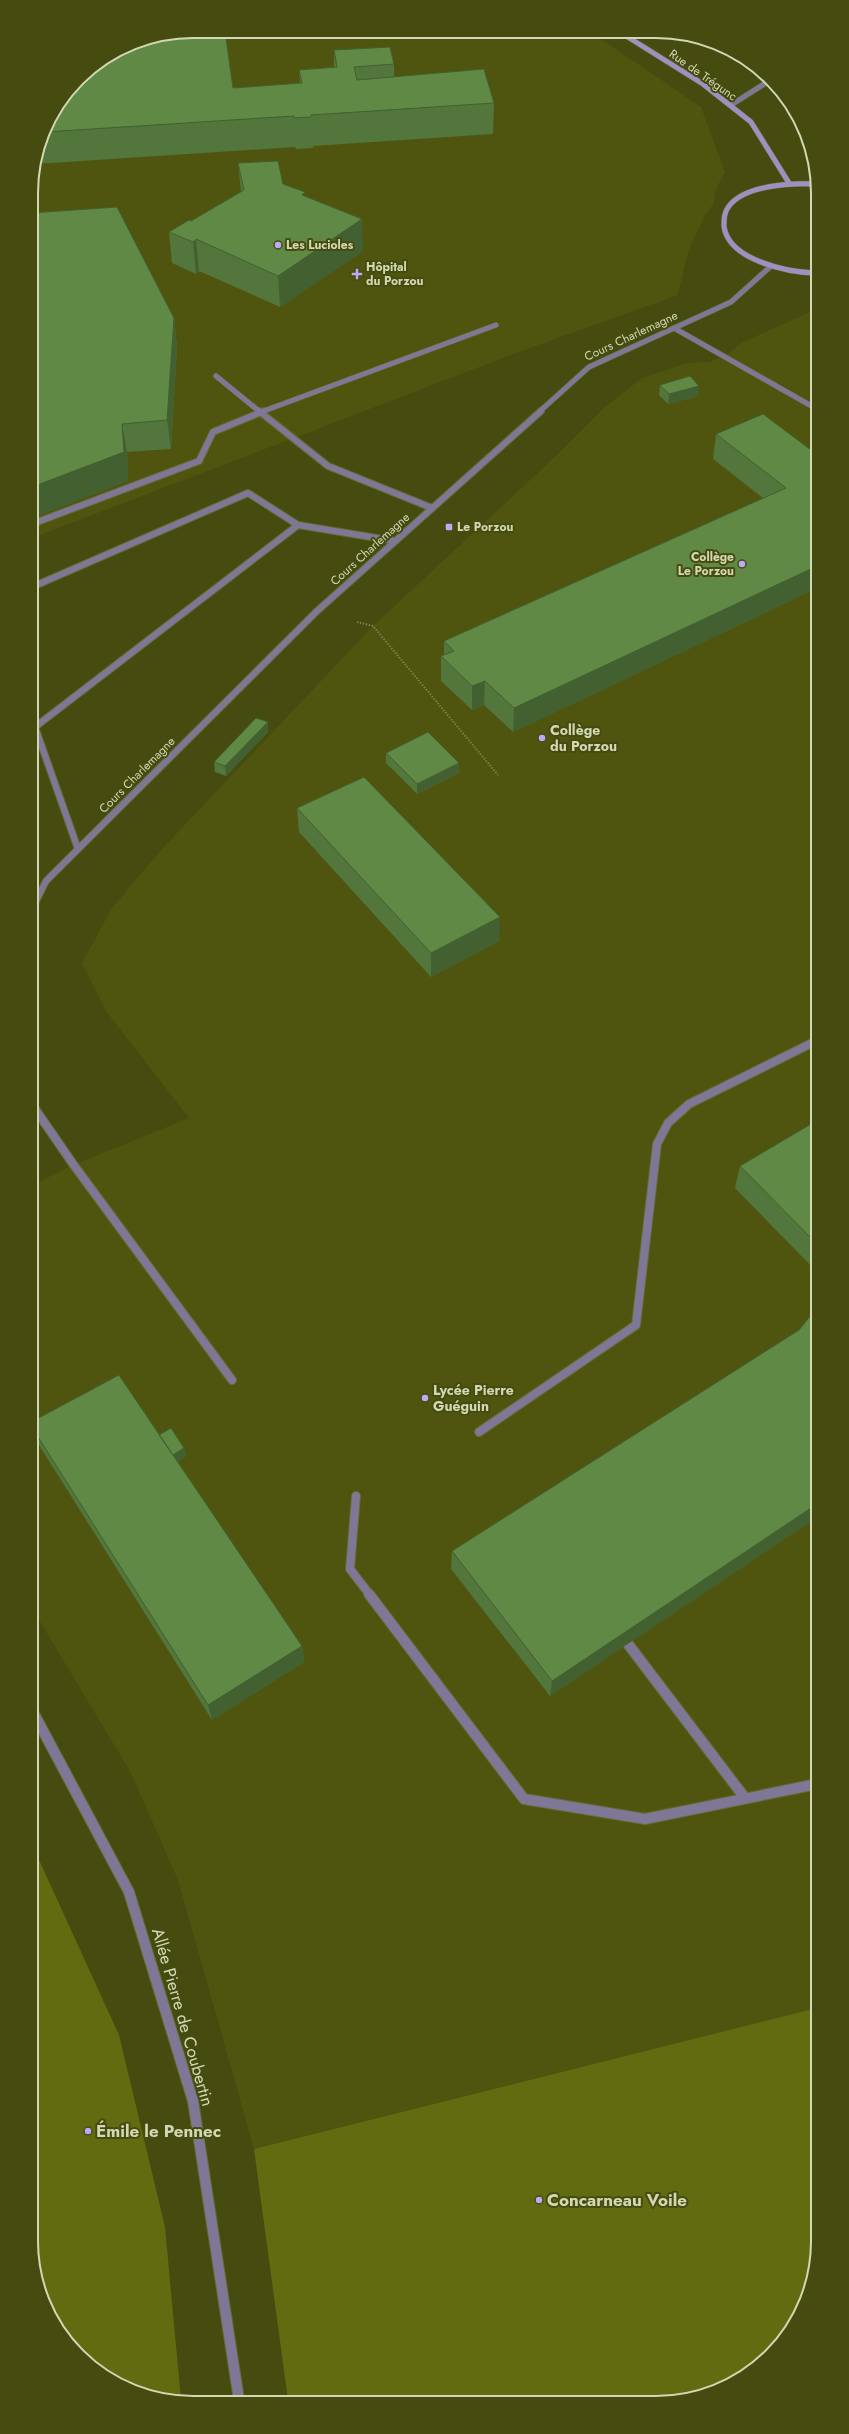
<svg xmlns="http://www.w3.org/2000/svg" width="849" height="2434" viewBox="0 0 849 2434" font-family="Jost,sans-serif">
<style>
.built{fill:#4f550e}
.green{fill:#636b10}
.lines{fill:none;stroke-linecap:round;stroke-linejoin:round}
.lane-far2-casing{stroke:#656b33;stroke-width:6}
.lane-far1-casing{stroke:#656b33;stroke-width:8}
.lane-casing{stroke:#656b33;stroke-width:12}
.street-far3-casing{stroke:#656b33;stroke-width:6}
.street-far2-casing{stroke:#656b33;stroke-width:8}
.street-far1-casing{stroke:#656b33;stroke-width:10}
.street-casing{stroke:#656b33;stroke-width:12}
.secondary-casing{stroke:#656b33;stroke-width:6}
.path-far1{stroke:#797f4b;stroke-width:1.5;stroke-dasharray:1.5 1.5;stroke-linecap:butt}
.path{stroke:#797f4b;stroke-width:2;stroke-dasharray:1.5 1.5;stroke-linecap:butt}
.lane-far2{stroke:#7e7795;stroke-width:5}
.lane-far1{stroke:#7e7795;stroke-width:6}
.lane{stroke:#7e7795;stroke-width:10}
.street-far3{stroke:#7e7795;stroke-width:5}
.street-far2{stroke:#7e7795;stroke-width:6}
.street-far1{stroke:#7e7795;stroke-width:8}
.street{stroke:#7e7795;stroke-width:10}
.secondary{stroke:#9c91c0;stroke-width:5}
.wall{fill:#52763b}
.shaded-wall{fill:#426030}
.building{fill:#5f8945;stroke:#426030}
.poi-dot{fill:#bcaaf6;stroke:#464c0f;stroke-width:1.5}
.labels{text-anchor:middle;stroke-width:4;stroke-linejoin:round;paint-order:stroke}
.far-street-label{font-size:12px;fill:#d2d8b3;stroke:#464c0f}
.far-poi-label{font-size:12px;font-weight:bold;fill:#d2d8b3;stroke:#464c0f;text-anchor:start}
.poi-label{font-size:14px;font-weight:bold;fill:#d2d8b3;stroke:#464c0f;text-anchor:start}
.near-street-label{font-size:17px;fill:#d2d8b3;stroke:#464c0f}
.near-poi-label{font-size:17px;font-weight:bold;fill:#d2d8b3;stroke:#464c0f;text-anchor:start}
.rim{fill:none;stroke:#d2d8b3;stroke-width:2}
</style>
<rect width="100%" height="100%" fill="#464c0f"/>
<path class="built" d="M193 31 364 32 366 38 437 33 588 34 604 41 701 107 725 172 715 191 714 203 704 217 688 252 678 295 516 353 32 538 31 182 48 121Z
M815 310 817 2008 254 2149 178 1880 131 1773 33 1610V1185L73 1165 189 1118 106 1011 82 963 112 908 162 849 373 626 557 455 605 407 642 378 688 363 710 362 725 356 743 342Z"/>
<path class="green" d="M34 1849 119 2035 165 2227 181 2400C130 2400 77 2366 53 2322 44 2307 40 2289 34 2273Z
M817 2008 818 2252 806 2303 778 2348 737 2381 688 2400H288L254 2149Z"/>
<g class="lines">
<defs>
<path id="lane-far2" d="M674 328 815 408
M216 376 260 412
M261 412 496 325"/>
<path id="lane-far1" d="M259 411 328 466 432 508
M32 524 199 461 213 432 264 411
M32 587 248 493 298 525 395 541
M32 724 35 727 298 525
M35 727 78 849"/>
<path id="lane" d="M628 1644 745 1798"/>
<path id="street-far3" d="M731 105 772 79
M539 412 589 367 731 302 771 266"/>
<path id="street-far2" d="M32 909 46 881 316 612 541 411"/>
<path id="street-far1" d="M33 1106 73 1164 232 1380
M479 1432 636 1325 657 1144 668 1123 689 1104 816 1041
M356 1496 350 1569 370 1595"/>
<path id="street" d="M369 1594 524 1799 645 1819 817 1784
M33 1712 129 1892 193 2101 239 2400"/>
<path id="secondary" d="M623 34 703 84 751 122 789 183
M815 184C791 183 745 185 729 206 724 212 724 219 724 226 728 260 787 272 815 273"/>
</defs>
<use href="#lane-far2" class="lane-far2-casing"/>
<use href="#lane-far1" class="lane-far1-casing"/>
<use href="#lane" class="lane-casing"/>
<use href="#street-far3" class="street-far3-casing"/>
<use href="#street-far2" class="street-far2-casing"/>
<use href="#street-far1" class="street-far1-casing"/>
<use href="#street" class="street-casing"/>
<use href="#secondary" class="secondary-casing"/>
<path class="path-far1" d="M364 32 365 38 437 33"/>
<path class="path" d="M357 622 373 626 498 775"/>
<use href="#lane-far2" class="lane-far2"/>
<use href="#lane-far1" class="lane-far1"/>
<use href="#lane" class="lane"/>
<use href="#street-far3" class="street-far3"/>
<use href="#street-far2" class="street-far2"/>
<use href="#street-far1" class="street-far1"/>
<use href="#street" class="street"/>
<use href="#secondary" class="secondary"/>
</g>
<path class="wall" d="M334 50 394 64V77L494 103 493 134 313 146V148L296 149 295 147 36 164 48 121 233 88 300 83 299 70 334 68Z
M238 163 283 184 305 196 363 251 280 307 199 271 196 274 172 263 169 232 191 221 241 192Z
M31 213 174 318 177 347 171 449 127 452 128 481 32 518Z
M660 385 698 396 668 404 659 395Z
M716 434 815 453V589L513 732 484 705 472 710 441 681V656L444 655V641L763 498 713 459Z
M268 722V732L226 776 215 772 214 762Z
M386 753 459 773 417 794 386 763Z
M297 808 499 941 431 977 299 832Z
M816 1121V1271L735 1188 740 1166Z
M816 1309 817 1517 550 1696 451 1569 452 1551 799 1330Z
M33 1421 159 1435 184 1448 186 1456 177 1462 302 1646 304 1662 212 1720 37 1442 33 1433Z"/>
<path class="shaded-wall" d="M362 219 363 251 280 307 278 276Z
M196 239 199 271 196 274 193 242Z
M174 318 177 347 171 449 167 420Z
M699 386 698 396 668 404 669 394Z
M122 424 127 452 128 481 32 518V487Z
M815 567V589L513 732 514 708Z
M485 681 484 705 472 710V686Z
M268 722V732L226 776 225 766Z
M459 763V773L417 794V784Z
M500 917 499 941 431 977V953Z
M184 1448 186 1456 171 1465 169 1458Z
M817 1504V1517L550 1696 552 1681Z
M302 1646 304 1662 212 1720 208 1705Z"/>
<path class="building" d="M193 31H225L233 88 302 83 299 70 337 67 334 50 390 47 394 64 354 67 357 80 484 69 494 103 311 115V117L294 118V116L45 132 48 121 86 71 131 43Z
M278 161 283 184 305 192 302 195 362 219 278 276 196 239 193 242 169 232 189 220 191 221 244 190 238 163Z
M117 207 174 318 167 420 122 424 124 452 32 487 31 213Z
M690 376 699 386 669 394 660 385Z
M763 414 815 453V567L514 708 485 681 472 686 441 656 454 651 444 641 786 488 716 434Z
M256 718 268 722 225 766 214 762Z
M428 732 459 763 417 784 386 753Z
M364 777 500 917 431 953 297 808Z
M816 1121V1243L740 1166Z
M816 1309 817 1504 552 1681 452 1551 799 1330Z
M119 1375 302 1646 208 1705 33 1429V1421Z
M171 1428 184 1448 173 1455 159 1435Z"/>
<g class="poi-dot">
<circle cx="278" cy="245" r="4"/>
<path d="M355 268h4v4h4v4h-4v4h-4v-4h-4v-4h4z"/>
<rect x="445" y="523" width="8" height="8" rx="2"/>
<circle cx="742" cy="564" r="4"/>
<circle cx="542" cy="738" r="4"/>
<circle cx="425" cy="1398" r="4"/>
<circle cx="88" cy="2131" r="4"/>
<circle cx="539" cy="2200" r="4"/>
</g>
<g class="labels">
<g class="far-street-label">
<text transform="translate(703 75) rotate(35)" y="4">Rue de Trégunc</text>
<text transform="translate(631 336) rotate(-25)" y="4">Cours Charlemagne</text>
<text transform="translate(370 549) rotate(-42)" y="4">Cours Charlemagne</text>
<text transform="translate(137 775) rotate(-45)" y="4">Cours Charlemagne</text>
</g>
<g class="far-poi-label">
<text x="286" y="249">Les Lucioles</text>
<text x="366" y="271">Hôpital<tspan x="366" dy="14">du Porzou</tspan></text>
<text x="457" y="531">Le Porzou</text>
<text x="734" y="561" text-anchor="end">Collège<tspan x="734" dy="14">Le Porzou</tspan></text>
</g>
<g class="poi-label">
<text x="550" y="735">Collège<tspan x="550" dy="16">du Porzou</tspan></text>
<text x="433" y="1395">Lycée Pierre<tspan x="433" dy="16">Guéguin</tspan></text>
</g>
<g class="near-street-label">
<text transform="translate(183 2017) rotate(74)" y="6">Allée Pierre de Coubertin</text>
</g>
<g class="near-poi-label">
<text x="96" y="2137">Émile le Pennec</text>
<text x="547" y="2206">Concarneau Voile</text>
</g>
</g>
<path d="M0 0H849V2434H0ZM193 38H656A155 155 0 0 1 811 193V2241A155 155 0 0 1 656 2396H193A155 155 0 0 1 38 2241V193A155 155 0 0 1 193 38Z" fill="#464c0f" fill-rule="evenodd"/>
<path class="rim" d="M193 38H656A155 155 0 0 1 811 193V2241A155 155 0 0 1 656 2396H193A155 155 0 0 1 38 2241V193A155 155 0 0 1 193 38Z"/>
</svg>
